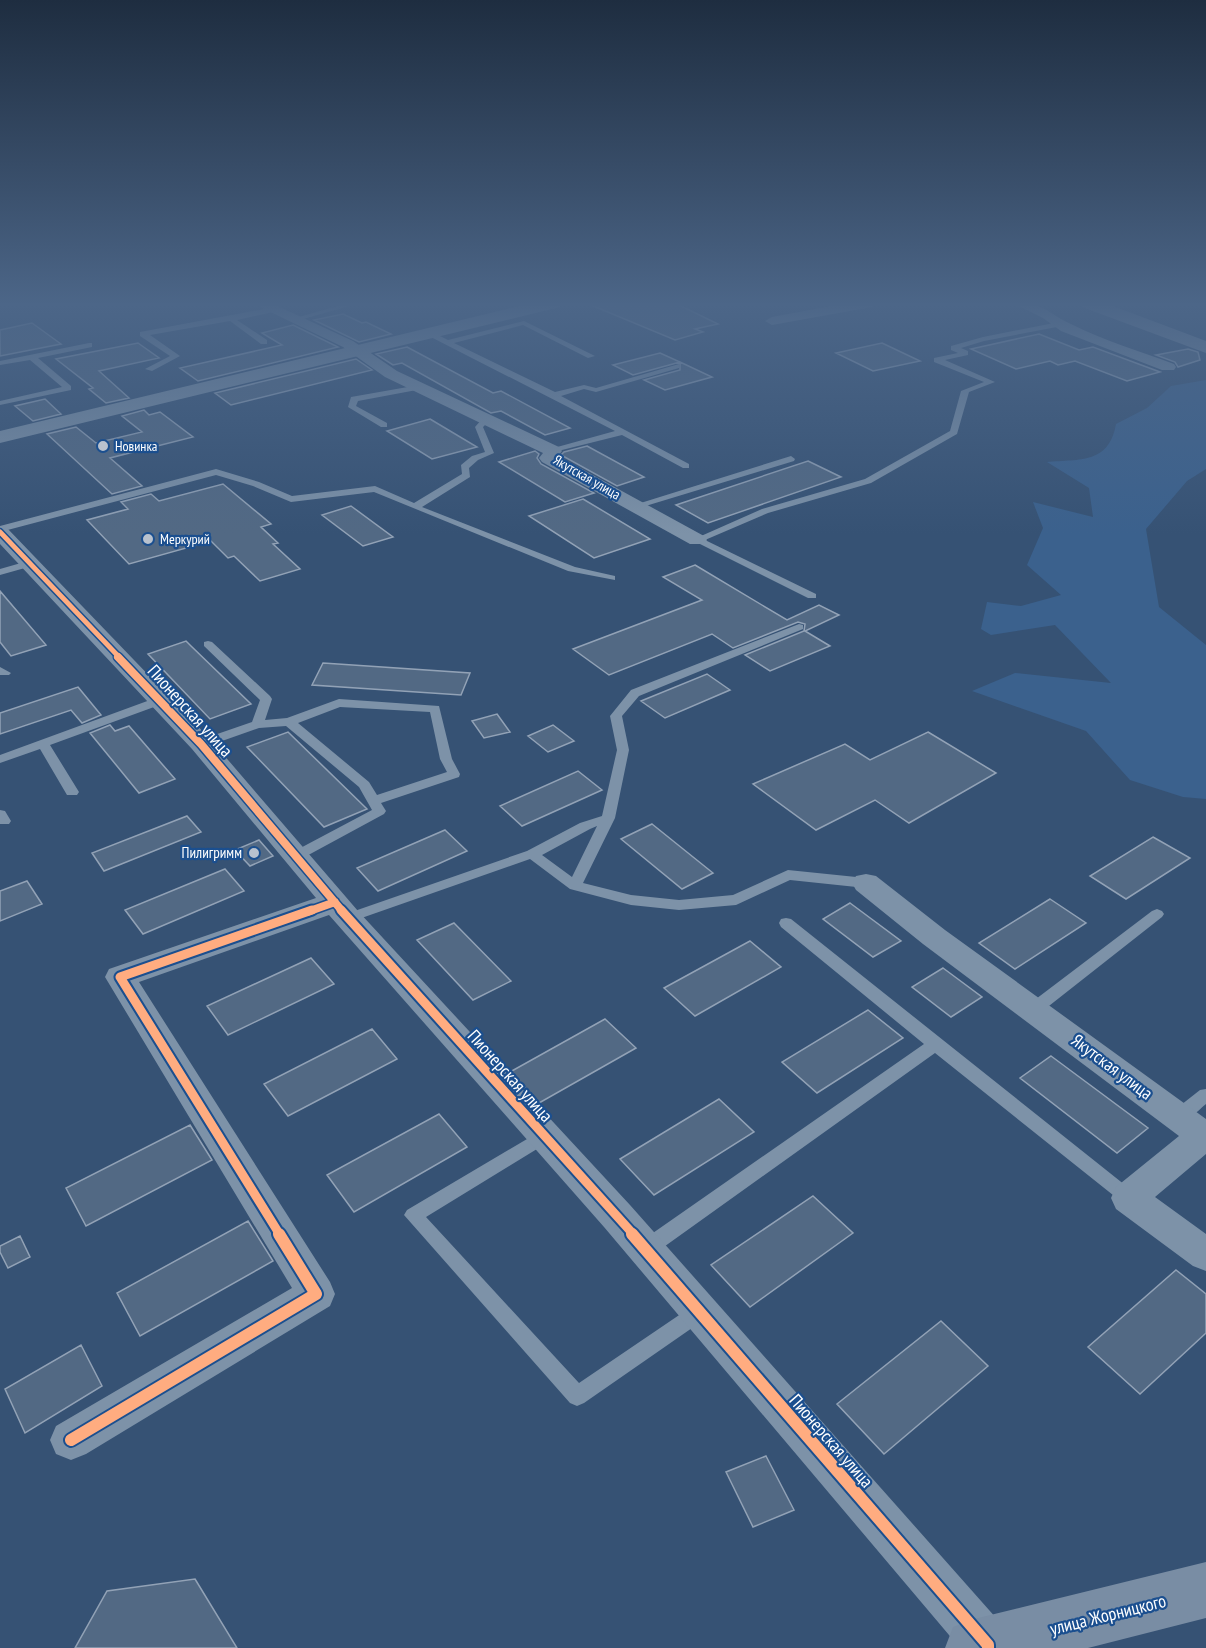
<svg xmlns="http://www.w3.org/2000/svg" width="1206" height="1648" viewBox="0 0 1206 1648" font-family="'PT Sans Narrow',sans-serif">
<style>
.water{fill:#3b618d}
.building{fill:#526984;stroke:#92a2b6;stroke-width:1.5}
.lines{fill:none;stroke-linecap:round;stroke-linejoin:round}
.service{fill:#7d92a8;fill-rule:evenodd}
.minor{fill:#7d92a8;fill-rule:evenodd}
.tertiary{fill:#7d92a8;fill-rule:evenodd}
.secondary{fill:#798da4;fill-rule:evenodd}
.cycleway-far3-casing{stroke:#1b4f8f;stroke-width:8}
.cycleway-far2-casing{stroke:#1b4f8f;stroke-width:11}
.cycleway-far1-casing{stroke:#1b4f8f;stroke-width:13}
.cycleway-casing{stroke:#1b4f8f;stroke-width:16}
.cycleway-far3{stroke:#ffac80;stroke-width:5}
.cycleway-far2{stroke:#ffac80;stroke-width:8}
.cycleway-far1{stroke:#ffac80;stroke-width:9}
.cycleway{stroke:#ffac80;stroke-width:12}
.poi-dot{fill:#b9c2ce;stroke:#1b4f8f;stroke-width:2}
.labels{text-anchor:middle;stroke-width:4.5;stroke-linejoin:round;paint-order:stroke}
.far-poi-label{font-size:14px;fill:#fff;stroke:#1b4f8f;text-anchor:start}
.far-street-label{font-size:14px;fill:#fff;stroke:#1b4f8f}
.poi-label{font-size:15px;fill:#fff;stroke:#1b4f8f;text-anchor:end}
.near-street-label{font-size:18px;fill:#fff;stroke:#1b4f8f}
</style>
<rect width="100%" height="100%" fill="#365274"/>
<path class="water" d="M1206 380V469L1187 481 1146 529 1159 607 1206 645V799L1183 797 1130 780 1086 731 972 691 1015 673 1111 683 1055 625 991 635 981 629 987 602 1021 606 1061 595 1027 565 1043 528 1033 502 1093 517 1089 488 1047 462C1080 459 1109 464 1116 424L1147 408 1171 386Z"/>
<path class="building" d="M586 303H675L718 324 695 329 703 332 675 340Z
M343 314 362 323 366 322 391 334 359 342 314 320Z
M32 323 61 344 0 356V330Z
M293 325 338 347 198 381 180 368 282 345 262 333Z
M1039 334 1079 350 1093 347 1160 372 1127 381 1075 361 1058 365 1050 361 1016 369 971 349Z
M138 343 159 358 99 371 129 398 106 403 89 389 93 388 56 359Z
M882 343 920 361 873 371 836 353Z
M407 347 493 393 501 391 570 428 545 435 501 411 491 413 402 363 393 365 376 354Z
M1188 349 1198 352 1200 360 1178 367 1175 362 1156 355Z
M660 353 680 362 633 375 613 365Z
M356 359 372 370 231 405 215 393Z
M680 362 712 377 665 390 644 380 680 370Z
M45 399 61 414 33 421 15 406Z
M144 410 149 415 160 412 193 437 110 458 142 486 112 494 47 434 76 427 96 443 142 432 122 416Z
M430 419 477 447 432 459 387 431Z
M587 446 644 477 617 486 561 455 564 452Z
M535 451 539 454 537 458 541 464 594 493 565 502 499 462Z
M808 461 841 477 708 523 676 505Z
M223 484 271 524 261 527 278 543 273 544 300 569 260 581 234 556 228 558 211 541 129 564 87 520 128 509 121 502 151 494 159 501Z
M583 499 650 539 594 558 529 516Z
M351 506 393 537 363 546 322 515Z
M695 565 787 620 819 605 839 615 805 631 830 646 770 671 745 655 804 631 805 624 798 622 733 648 712 634 609 675 573 649 702 600 663 577Z
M0 591 46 645 11 656 0 642Z
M186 641 191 646 251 704 210 719 148 654Z
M323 663 470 673 461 695 312 685Z
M707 674 730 690 665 718 641 701Z
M78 687 101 715 82 723 71 710 0 734V713Z
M497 714 510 732 484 738 472 721Z
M110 725 115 731 129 726 175 779 139 793 90 733Z
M553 725 574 741 548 752 528 736Z
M288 732 367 809 324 827 247 747Z
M928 732 996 773 909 823 875 800 816 830 753 784 845 744 870 760Z
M578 771 602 790 522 826 500 806Z
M187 816 201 832 104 871 92 853Z
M652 824 713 873 682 889 621 839Z
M445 830 467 851 378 891 357 868Z
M1153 837 1190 858 1126 899 1090 876Z
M259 840 273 856 250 866 235 850Z
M225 869 244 891 143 934 125 910Z
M27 881 42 904 0 921V891Z
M1050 899 1086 923 1015 969 979 943Z
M850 903 901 941 873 957 823 919Z
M454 923 511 981 473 1000 417 940Z
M750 941 781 967 695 1016 664 988Z
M311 958 334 984 228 1035 207 1006Z
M943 968 982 997 951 1017 912 987Z
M868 1010 903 1038 817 1093 782 1062Z
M605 1019 636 1048 539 1103 510 1072Z
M372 1029 397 1059 288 1116 264 1084Z
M1051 1056 1148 1128 1117 1153 1020 1078Z
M719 1099 754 1132 654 1195 620 1159Z
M439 1114 467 1147 354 1212 327 1175Z
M190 1125 212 1160 86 1226 66 1188Z
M813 1196 853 1233 750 1307 711 1265Z
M248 1221 273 1261 140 1336 117 1293Z
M20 1236 30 1257 8 1268 0 1252V1246Z
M1176 1270 1206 1294V1333L1140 1394 1088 1347Z
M941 1321 988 1366 884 1454 837 1404Z
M81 1345 102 1386 25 1433 5 1389Z
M766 1456 794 1510 753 1527 726 1472Z
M195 1579 237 1648H75L107 1591Z"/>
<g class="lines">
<path class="service" d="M348 303H360L296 321 292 319Z
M270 308 274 310 273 312 237 320 267 340V344H261L230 321 150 335 180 356 152 371 145 369 170 356 140 336V332Z
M524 321 595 356 588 358 523 325 454 343 555 392 584 385 596 388 679 364V368L596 392 584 389 561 396 689 464V468H683L622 435 550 453V449L615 431 425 334 432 332 448 340Z
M1059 322 1063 324 1062 326 984 341 961 348 968 351V355L945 360 995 382 969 392 957 434 871 483 768 513 705 540 816 594V598H808L692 540 762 509 865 479 950 431 961 391 984 382 934 362V358L958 353 951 350V346L983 337Z
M89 343H92V347L38 358 71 386V390L0 405V401L62 387 30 360 0 365V361Z
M419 385 423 387 422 389 358 401 356 406 387 423V427H381L348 407 351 397Z
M483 418 490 420 483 427 494 453 478 460 469 468 470 477 422 507 575 567 615 576V580L568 571 374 492 291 502 253 486 216 475 0 532V526L216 469 259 482 292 496 375 486 414 503 462 474 461 465 472 456 485 452 475 427Z
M791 456 795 459 794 461 639 508 631 506Z
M28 561 33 564 32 566 0 575V569Z
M799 624 803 625V629L639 696 622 716 629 750 615 818 583 883 631 895 679 900 733 895 788 870 866 878 871 880 873 883 871 886 866 888 790 880 736 905 679 910 631 905 570 889 530 859 353 921H343L341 918 343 915 527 851 580 823 602 816 617 750 610 716 631 690ZM597 826 572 877 542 855 590 829Z
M208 641 212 642 270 696 272 699 265 720 287 718 339 699 439 706 452 759 460 774 459 777 381 803 386 811 384 814 301 859H291L289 856 291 853 372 810 359 787 286 726 259 728 205 747H197L195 744 197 741 252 722 260 700 204 646V642ZM340 707 430 712 440 759 447 772 377 795 369 782 298 723Z
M0 667 11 673 9 675H0Z
M161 696 167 700 165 703 50 745 79 792 77 795H67L40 749 0 763V755Z
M0 810 5 811 11 821 9 824H0Z
M1157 909 1162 911 1164 914 1162 917 1040 1013H1028L1026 1009 1028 1005 1152 911Z
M786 918 791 919 1135 1193 1138 1198 1135 1203 1129 1206 1123 1203 935 1053 654 1254 647 1256 640 1254 638 1248 640 1242 924 1044 781 927 779 923 781 919Z
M1206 1089V1104C1196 1112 1185 1126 1172 1122L1169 1117 1172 1112 1200 1090Z
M544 1129 550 1131 553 1136 550 1141 426 1217 579 1383 691 1307 698 1304 705 1307 708 1313 705 1319 584 1403 577 1406 570 1403 404 1215 407 1210Z"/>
<path class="minor" d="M252 303H271L353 341 397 371 559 447 562 451 558 456 704 536 707 540 704 544H690L542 462 539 458 543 453 385 377 343 347Z
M847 303H879L872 307 772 325 765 321 772 317Z
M1013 303C1047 303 1046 313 1073 325 1105 341 1140 351 1174 364L1176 367 1174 370H1162L1061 331 1043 318Z
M0 526 7 528 210 739 358 911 630 1205 1005 1628 1012 1648H960L604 1227 329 915 139 982 330 1282 335 1294 330 1306 86 1454 71 1460 56 1454 50 1440 56 1426 292 1288 105 977 109 969 316 898 192 749 0 544Z
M866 874 876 876 945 930 1206 1119V1154L1155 1197 1206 1234V1271L1193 1266 1116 1209 1111 1198 1116 1187 1179 1136 923 944 856 890 852 883 856 876Z"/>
<path class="tertiary" d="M532 303H562L560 307 0 443V431Z"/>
<path class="secondary" d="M1080 303H1105L1206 341V353L1082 307Z
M1206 1562V1618L1088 1648H945L953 1627 974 1619Z"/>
<defs>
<path id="cycleway-far3" d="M0 532 120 658"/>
<path id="cycleway-far2" d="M118 657 201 744 343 912
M307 912 335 902"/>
<path id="cycleway-far1" d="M341 910 634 1235
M280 1235 120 977 312 910"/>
<path id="cycleway" d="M632 1234 988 1645V1648
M71 1440 316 1294 279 1234"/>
</defs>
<use href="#cycleway-far3" class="cycleway-far3-casing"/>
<use href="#cycleway-far2" class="cycleway-far2-casing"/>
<use href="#cycleway-far1" class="cycleway-far1-casing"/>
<use href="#cycleway" class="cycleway-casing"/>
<use href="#cycleway-far3" class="cycleway-far3"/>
<use href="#cycleway-far2" class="cycleway-far2"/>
<use href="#cycleway-far1" class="cycleway-far1"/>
<use href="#cycleway" class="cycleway"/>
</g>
<linearGradient id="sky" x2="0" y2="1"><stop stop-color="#1e2d40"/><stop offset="0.57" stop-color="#4c6688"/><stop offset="1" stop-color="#4c6688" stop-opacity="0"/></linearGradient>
<rect width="1206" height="534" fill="url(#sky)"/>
<g class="poi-dot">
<circle cx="103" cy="446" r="6"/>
<circle cx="148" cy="539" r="6"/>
<circle cx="254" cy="853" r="6"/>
</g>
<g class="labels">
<g class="far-poi-label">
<text x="115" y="451">Новинка</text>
<text x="160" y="544">Меркурий</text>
</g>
<g class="far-street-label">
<text transform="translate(587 477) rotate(30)" y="5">Якутская улица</text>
</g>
<g class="poi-label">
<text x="242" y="858">Пилигримм</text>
</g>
<g class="near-street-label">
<text transform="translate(190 711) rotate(48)" y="6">Пионерская улица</text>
<text transform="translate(1112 1067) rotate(37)" y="6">Якутская улица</text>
<text transform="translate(510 1076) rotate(48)" y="6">Пионерская улица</text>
<text transform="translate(831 1441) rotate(49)" y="6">Пионерская улица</text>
<text transform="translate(1108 1615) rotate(-14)" y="6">улица Жорницкого</text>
</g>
</g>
</svg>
